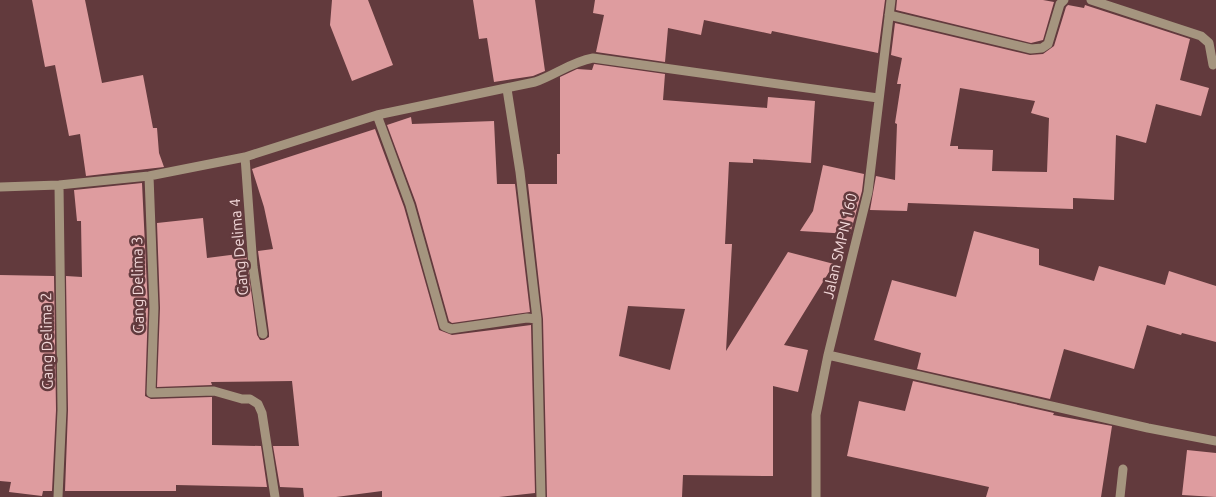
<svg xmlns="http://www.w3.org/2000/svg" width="1216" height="497" viewBox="0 0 1216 497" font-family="Ubuntu,sans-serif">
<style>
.building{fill:#de9c9f;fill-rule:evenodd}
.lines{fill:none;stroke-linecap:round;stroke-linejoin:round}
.minor{stroke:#a5957f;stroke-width:9}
.labels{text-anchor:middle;stroke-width:5;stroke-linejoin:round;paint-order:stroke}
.street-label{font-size:15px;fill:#f2d8d9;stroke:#623a3d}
</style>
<rect width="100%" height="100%" fill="#623a3d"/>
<path class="building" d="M32 0H85L102 83 143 75 153 128H157L159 153 164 167 86 176 80 134 69 136 55 65 45 67Z
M332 0H368L393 65 352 81 330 25Z
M473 0H535L545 71 533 76 494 82 487 38 479 39Z
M595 0H885L878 53 772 31 771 34 704 20 701 35 668 28 665 62 596 52 604 15 593 13Z
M897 0H1043L1054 2 1043 40 1031 43 896 10Z
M1068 5 1084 8 1085 5 1088 6 1190 39 1180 80 1209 88 1201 116 1156 104 1146 143 1116 135 1114 200 1073 198V209L908 203 907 211 870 210 876 176 895 180 897 124 895 123 901 84H897L902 58 891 55 895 23 1030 55 1043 54 1054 46 1066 7ZM960 88 1035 101 1031 113 1049 118 1047 172 992 171 993 150 958 149V146H950Z
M594 64 665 74 663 100 767 108 768 97 815 101 811 163 753 159V163L729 162 725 244H732L726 351 788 252 834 264 784 345 808 350 798 392 773 386V476L683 475 682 497H547L543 319 528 184H557V154H560V77L577 69 592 70ZM628 306 685 309 670 370 619 356Z
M411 117 412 124 494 121 497 184H515L530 312 452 323 449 321 416 203 387 125Z
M375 129 404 207 439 330 452 335 531 325 535 493 499 497H382V491L336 497H304L303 488 280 487 273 446H299L292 381 211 382 212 385 157 387 160 308 157 223 203 218 207 258 246 253 257 335 260 340H264L269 337V333L258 251 273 249 264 207 252 169Z
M823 165 864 174 862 191 850 234 800 231 813 211Z
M142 183 148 308 145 396 151 399 212 397V445L261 446 267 487 176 485V491H65L68 410 66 276 82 277 81 221H77L74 190Z
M974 231 1039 249V265L1094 281 1099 266 1165 285 1169 271 1216 286V342L1182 333 1181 335 1147 325 1134 369 1064 349 1050 399 917 369 921 353 874 340 892 280 956 297Z
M0 275 54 276 56 410 52 491H43L42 496 9 492 11 482 0 481Z
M913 381 1054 413 1053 415 1112 426 1101 497H986L989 487 847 456 859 401 905 411Z
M1187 450 1216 453V497L1182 495Z"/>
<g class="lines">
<path class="minor" d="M1091 0 1201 36 1209 43 1213 65
M889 15 1031 49 1042 48 1048 44 1060 4 1064 0
M377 115 410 205 444 326 451 329 527 318 537 319 520 172 507 89
M245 157 253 267 263 334
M149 176 154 308 151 393 214 391 242 399H250L258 404 262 413 275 497
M0 187 59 185 149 176 245 157 377 115 535 82C555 75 571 62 593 58L878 98
M537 319 541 497
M828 355 1148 428 1216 441
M58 497 62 410 59 185
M816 497V415L828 355 868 192 891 0
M1120 497 1123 469"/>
</g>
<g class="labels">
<g class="street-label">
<text transform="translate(840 246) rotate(-77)" y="5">Jalan SMPN 160</text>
<text transform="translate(239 247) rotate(-95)" y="5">Gang Delima 4</text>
<text transform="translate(138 285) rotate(-91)" y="5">Gang Delima 3</text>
<text transform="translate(47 341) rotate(-91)" y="5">Gang Delima 2</text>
</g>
</g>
</svg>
